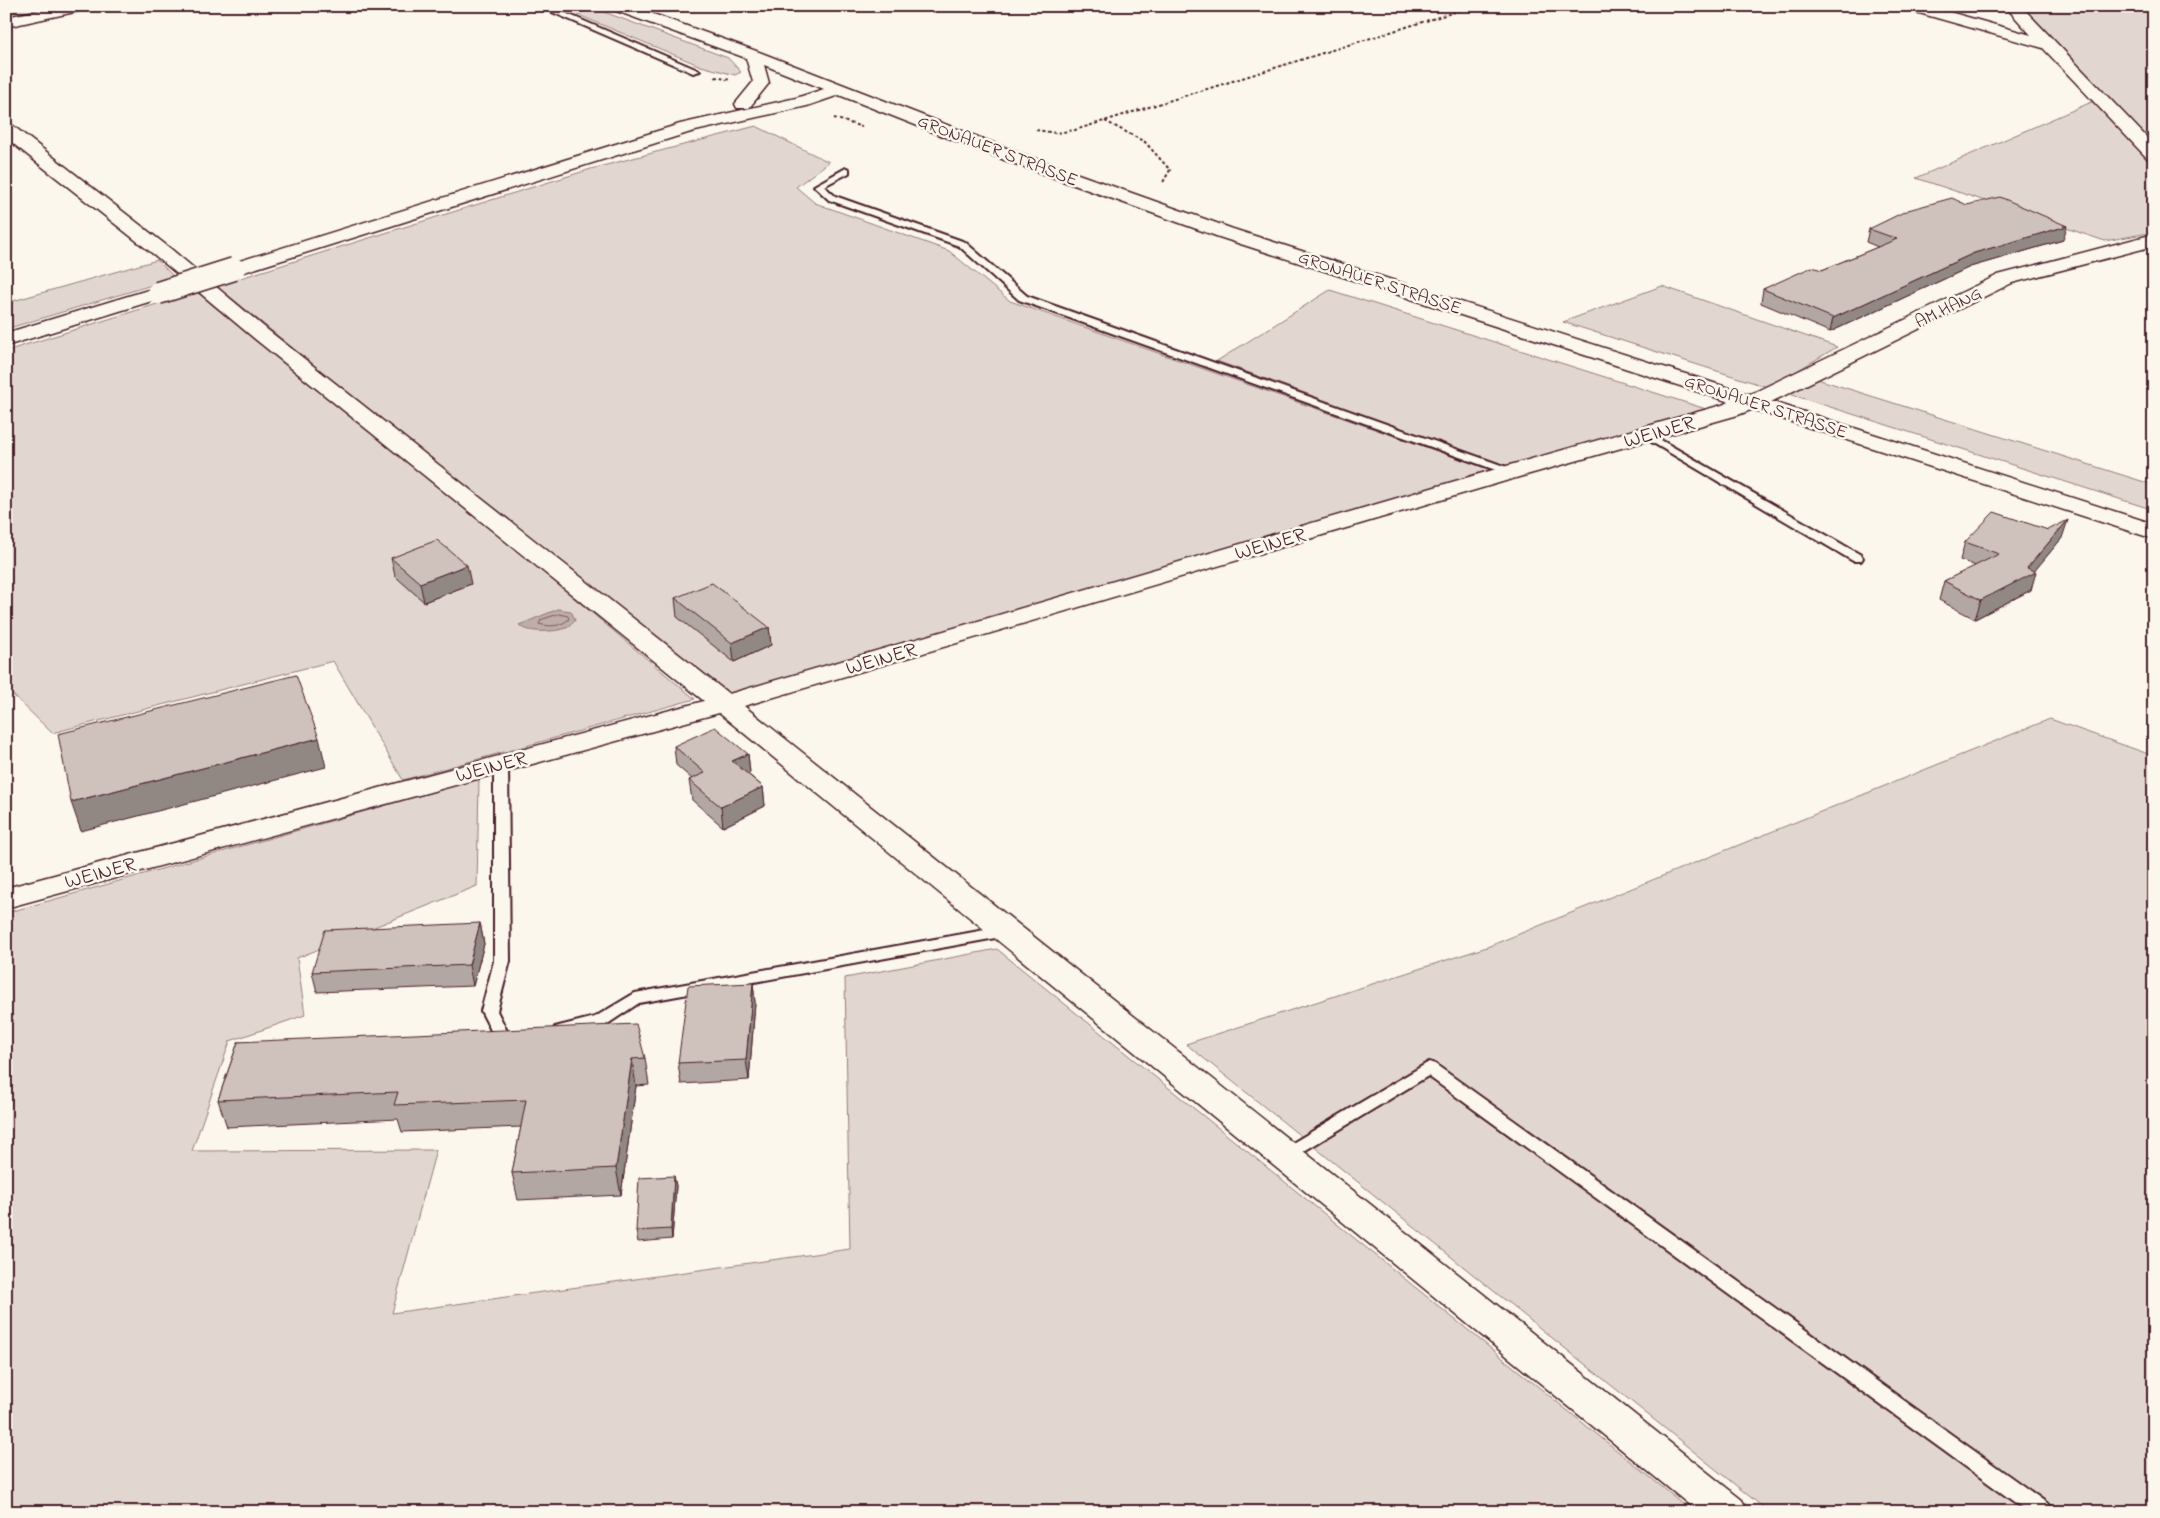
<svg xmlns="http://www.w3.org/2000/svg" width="2160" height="1518" viewBox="0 0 2160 1518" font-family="'Indie Flower',sans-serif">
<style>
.green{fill:#e2d7d0;stroke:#967b7e}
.water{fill:#bfadaa;stroke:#907477}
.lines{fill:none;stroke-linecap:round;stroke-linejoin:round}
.shore{stroke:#79585e;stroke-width:1}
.lane-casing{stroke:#4a1f2b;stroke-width:4}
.street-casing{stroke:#4a1f2b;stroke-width:3}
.secondary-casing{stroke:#4a1f2b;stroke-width:3}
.path{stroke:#4a1f2b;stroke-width:2;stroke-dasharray:3 2.5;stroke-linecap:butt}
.lane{fill:#fbf7ec;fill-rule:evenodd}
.street{fill:#fbf7ec;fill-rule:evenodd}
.secondary{fill:#fbf7ec;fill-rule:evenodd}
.secondary-bridge-casing{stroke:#4a1f2b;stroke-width:25;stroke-linecap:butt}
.secondary-bridge{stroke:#fbf7ec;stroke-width:22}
.wall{fill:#b2a7a2;stroke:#4a1f2b}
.shaded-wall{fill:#918884;stroke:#4a1f2b}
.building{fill:#cfc2bc;stroke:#4a1f2b}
.labels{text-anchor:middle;stroke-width:5;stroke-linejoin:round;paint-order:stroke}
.far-street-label{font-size:18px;fill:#4a1f2b;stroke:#fbf7ec}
.street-label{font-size:21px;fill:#4a1f2b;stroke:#fbf7ec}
</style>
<rect width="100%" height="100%" fill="#fbf7ec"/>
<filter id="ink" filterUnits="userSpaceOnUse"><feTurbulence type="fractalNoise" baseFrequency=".02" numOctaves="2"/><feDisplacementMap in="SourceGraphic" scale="10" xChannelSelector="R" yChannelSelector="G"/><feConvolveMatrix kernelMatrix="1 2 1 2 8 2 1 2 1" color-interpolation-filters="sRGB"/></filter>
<g filter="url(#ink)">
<path class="green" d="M6 6H75L6 20Z
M557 6H588L728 58 741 72 735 75 701 66Z
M2017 6H2154V145Z
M2094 101 2154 164V232L2105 241 1916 178Z
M756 126 829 162 796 187 815 203 949 251 1010 301 1491 470 732 695 701 681 229 296 210 303 393 447 695 699 403 780 333 661 52 733 6 688V351L591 169Z
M157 260 175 278 6 329V303Z
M1662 286 1837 347 1795 372 2154 485V510L1563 322Z
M1330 290 1706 409 1508 467 1217 361Z
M2050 719 2154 756V1512H1769L1186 1044 1487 947Z
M479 779 477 886 297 958 305 1015 230 1041 192 1151 436 1150 392 1313 850 1249 845 978 997 949 1693 1512H6V913Z"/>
<path class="water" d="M558 609 571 611 575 620C573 623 570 627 566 628 555 632 528 634 519 625Z"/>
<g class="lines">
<path class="shore" d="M559 614 568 616 569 619C560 627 550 627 539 624L541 620Z"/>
<defs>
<path id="lane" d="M538 6H549L700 71 693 73Z
M846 168 849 169V173L824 186 835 196 965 242 1027 296 1515 470 1517 472 1511 475 1507 474 1019 300 959 246 829 200 814 186Z
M1647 432 1861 555 1863 558 1861 561H1853L1643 437 1641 435Z
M501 759 508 763 510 961 497 1011 507 1031 519 1033 521 1037 519 1041 513 1043 496 1040 481 1011 494 961V763Z
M1007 926 1012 927 1015 931 1012 935 639 1003 606 1025 561 1037 555 1035 553 1031 555 1027 595 1017 635 993Z
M1429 1062 1435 1064 2051 1506 2054 1512H2028L1428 1076 1291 1159 1285 1161 1279 1159 1276 1155 1279 1151Z"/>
<path id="street" d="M61 6H91L89 9 84 10 6 27V17Z
M1903 6H1928L2031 35 2005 6H2021L2154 145V160L2148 159 2043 48 1905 9Z
M6 124 12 125 171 249 269 331 729 694 1503 467 1722 405 1755 392 1998 275 2154 234V246L2012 283 1771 402 1738 415 1519 477 744 706 1742 1500 1748 1512H1698L719 713 6 908V888L704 701 255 339 157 257 6 138Z"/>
<path id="secondary" d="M609 6H631L759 52 1019 153 1233 229 2154 524V539L1219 237 1007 161 839 95 807 106 691 132 241 273 234 275 227 273 224 269 227 265 680 124 796 98 824 89 764 65 769 83 749 108H737L735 104 753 82 746 58 611 9Z
M158 287 165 289 168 293 165 297 6 346V333Z"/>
</defs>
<use href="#lane" class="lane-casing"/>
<use href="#street" class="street-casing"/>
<use href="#secondary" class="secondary-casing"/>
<path class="path" d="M715 77 731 80
M834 118 862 127
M1105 121 1145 142 1170 170 1162 184
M1036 130 1056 133 1075 130 1474 6"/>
<use href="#lane" class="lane"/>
<use href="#street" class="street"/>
<use href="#secondary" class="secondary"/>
<defs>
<path id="secondary-bridge" d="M158 293 234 269"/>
</defs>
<use href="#secondary-bridge" class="secondary-bridge-casing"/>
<use href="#secondary-bridge" class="secondary-bridge"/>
</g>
<path class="wall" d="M1967 205 2063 240 1970 267 1830 332 1761 303 1763 289 1822 270 1878 247 1866 242 1869 229Z
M2062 538 2034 571 2031 590 1975 619 1939 600 1944 581 1976 566 1960 560 1965 542Z
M391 558 471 584 424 602 395 576Z
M675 598 769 627 771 645 734 662 677 617Z
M674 746 748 754 750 773 748 774 763 787 765 806 723 827 692 800 689 780 692 779 676 765Z
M480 923 484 944 473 986 317 992 312 972Z
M753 983 755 1003 749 1080 681 1084 678 1063Z
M238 1042 645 1058 649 1085 636 1086 621 1195 518 1200 512 1173 521 1127 402 1132 398 1119 227 1127 218 1100Z
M674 1176 676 1186 672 1239 638 1242 636 1231Z"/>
<path class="shaded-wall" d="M2067 226 2063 240 1970 267 1830 332 1833 318 1974 253Z
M2068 520 2062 538 2032 574 2036 572 2031 590 1975 619 1981 600 2027 568Z
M467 565 471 584 424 602 420 583Z
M769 627 771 645 734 662 732 643Z
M319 738 326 767 81 831 71 802Z
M748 754 750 773 734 781 732 761Z
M763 787 765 806 723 827 721 807Z
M480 923 484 944 473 986 469 965Z
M753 983 755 1003 749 1080 746 1060Z
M632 1059 636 1086 621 1195 616 1168Z
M674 1176 676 1186 672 1239 671 1229Z"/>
<path class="building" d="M2000 197 2067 226 1974 253 1833 318 1763 289 1812 267 1822 270 1897 239 1869 229 1908 210 1952 198 1967 205Z
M1994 512 2048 530 2068 520 2027 568 2036 572 1981 600 1944 581 1999 554 1965 542Z
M437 540 467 565 420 583 391 558Z
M712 583 769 627 732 643 675 598Z
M296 675 319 738 71 802 58 734Z
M715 727 748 754 732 761 763 787 721 807 689 780 705 773 674 746Z
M480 923 469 965 312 972 325 930Z
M753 983 746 1060 678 1063 688 986Z
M636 1024 645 1058 632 1059 616 1168 512 1173 526 1100 394 1105 398 1092 218 1100 238 1042Z
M674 1176 671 1229 636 1231 639 1178Z"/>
</g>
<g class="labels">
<g class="far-street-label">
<text transform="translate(998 150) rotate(21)" y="6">GRONAUER STRASSE</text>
<text transform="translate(1380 282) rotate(18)" y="6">GRONAUER STRASSE</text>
<text transform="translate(1948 307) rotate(-26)" y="6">AM HANG</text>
<text transform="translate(1766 406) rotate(18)" y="6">GRONAUER STRASSE</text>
</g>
<g class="street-label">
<text transform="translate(1659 431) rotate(-16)" y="7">WEINER</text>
<text transform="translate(1270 543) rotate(-16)" y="7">WEINER</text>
<text transform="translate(881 658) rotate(-16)" y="7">WEINER</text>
<text transform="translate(491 766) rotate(-15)" y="7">WEINER</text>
<text transform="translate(100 872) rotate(-15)" y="7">WEINER</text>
</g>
</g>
<rect width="2160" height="1518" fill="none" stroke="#fbf7ec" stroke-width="25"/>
<rect x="12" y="12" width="2135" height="1493" fill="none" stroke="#4a1f2b" stroke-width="2" filter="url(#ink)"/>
</svg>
